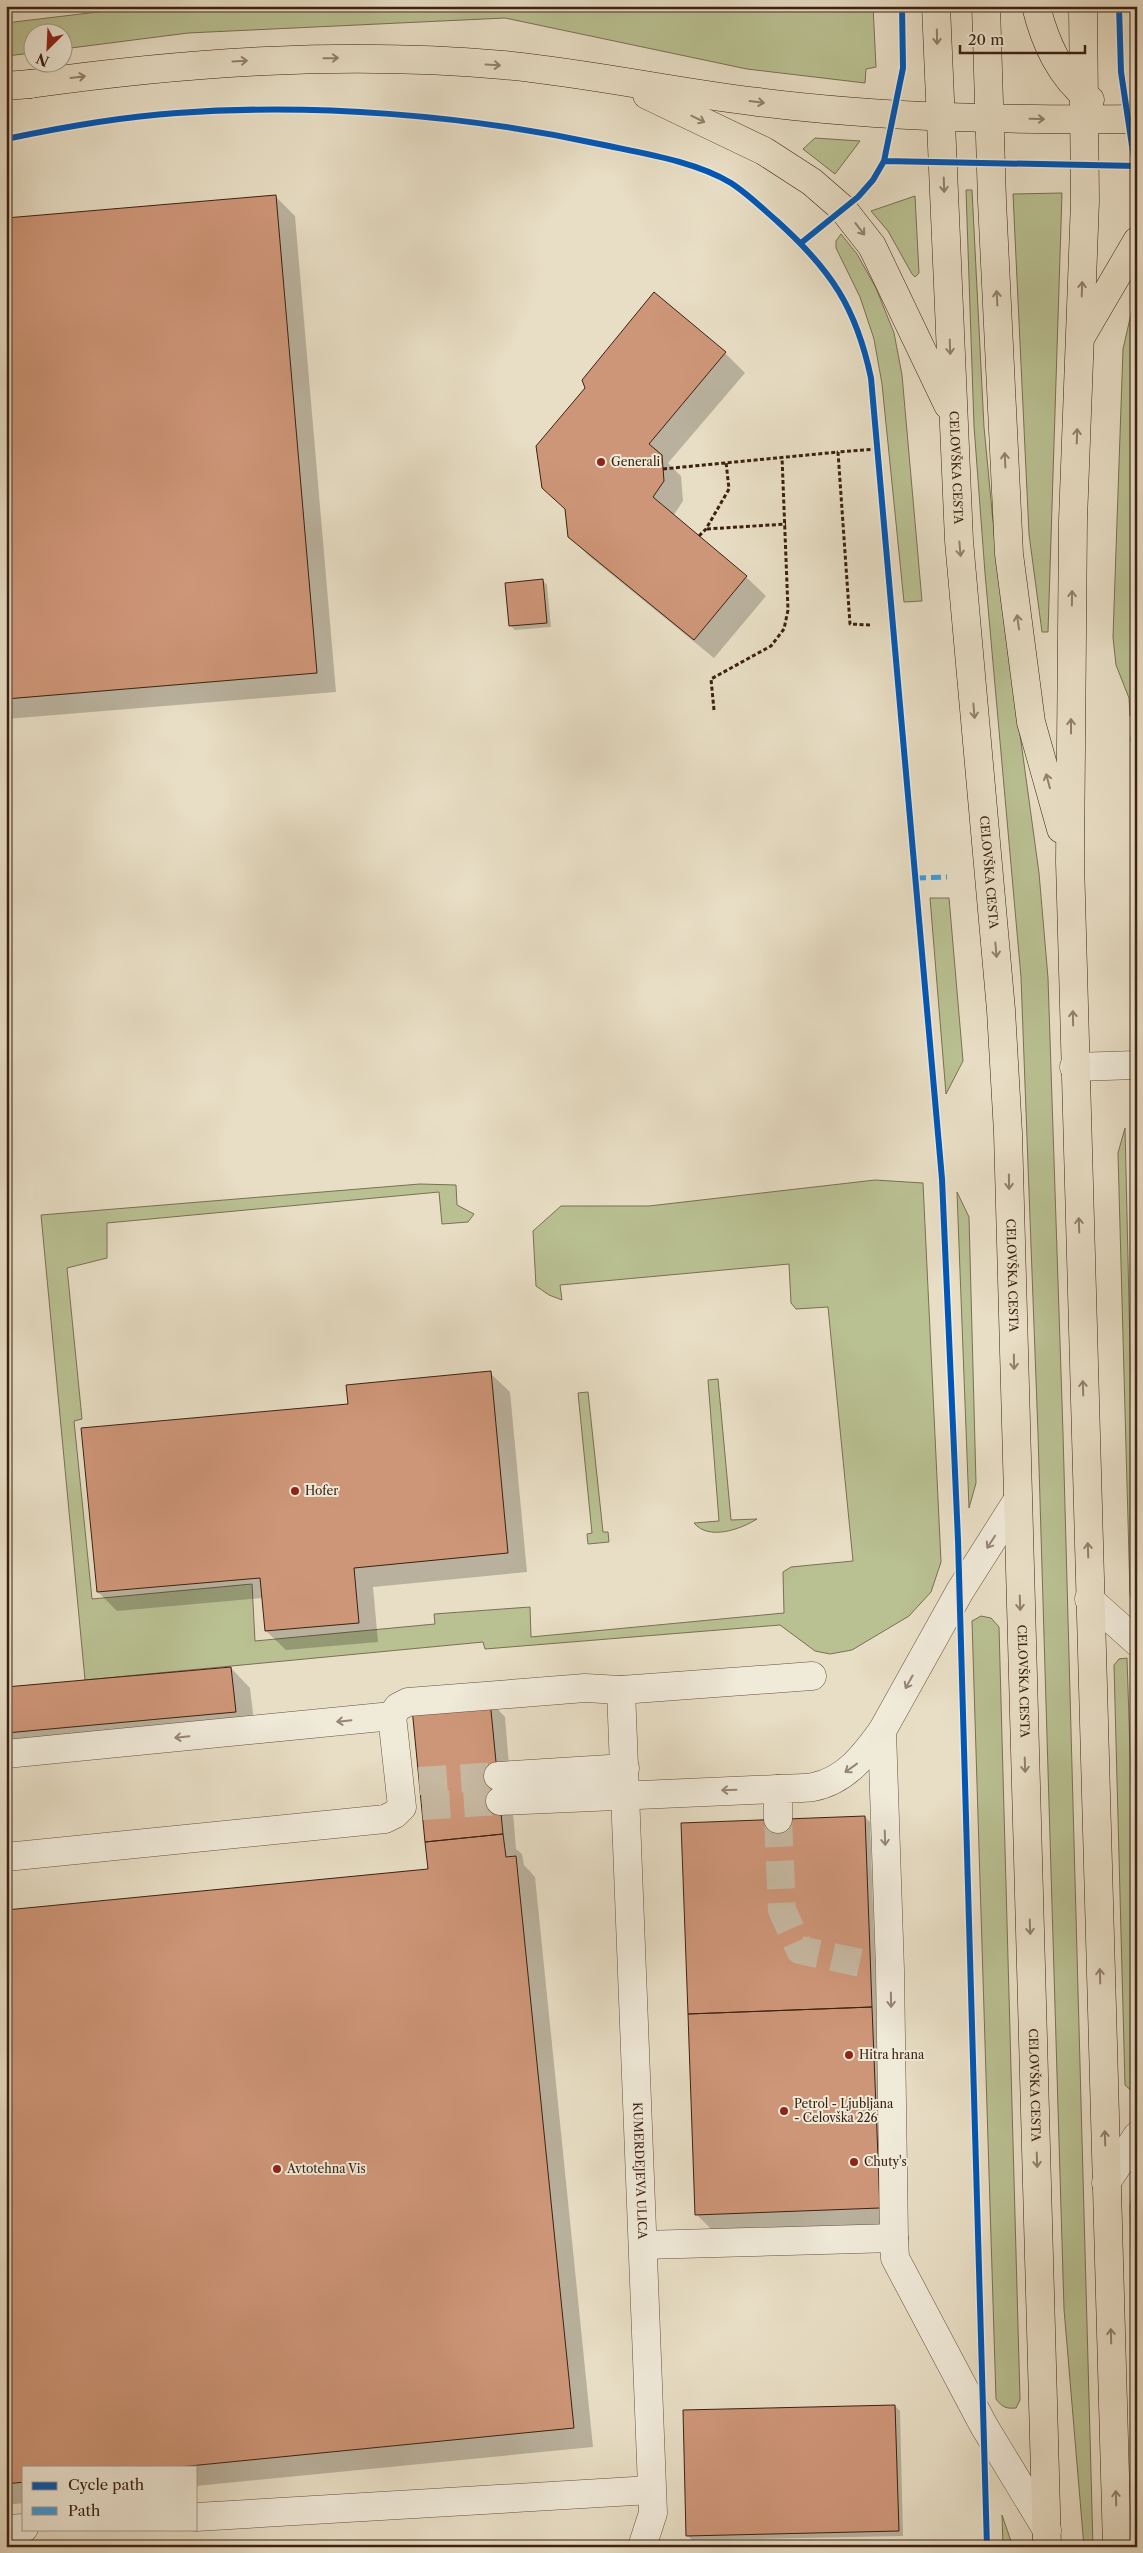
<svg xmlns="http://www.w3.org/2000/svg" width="1143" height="2553" viewBox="0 0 1143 2553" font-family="'Libre Caslon Text',serif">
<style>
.green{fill:#b9c092;stroke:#7a7052}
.shadow{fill:#0003}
.building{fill:#ce9678;stroke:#3c2112}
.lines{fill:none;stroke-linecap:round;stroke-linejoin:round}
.minor-tunnel{stroke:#c6b8a1;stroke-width:28;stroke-dasharray:28 14;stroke-linecap:butt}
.minor-casing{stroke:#67503f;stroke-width:29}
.major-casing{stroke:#3c2112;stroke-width:29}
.highway-casing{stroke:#3c2112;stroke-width:29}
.path{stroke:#3c2112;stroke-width:3;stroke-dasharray:4 2.5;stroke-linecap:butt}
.minor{stroke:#f0ead9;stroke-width:28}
.major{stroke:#e8dec5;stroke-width:28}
.highway{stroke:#e8dec5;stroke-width:28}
.quiet{stroke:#3f9bde;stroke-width:5;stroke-dasharray:10 5;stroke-linecap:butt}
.cycleway-casing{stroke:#f0ead9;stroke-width:9}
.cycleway{stroke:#0057b8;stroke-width:6}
.oneway{stroke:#92806c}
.oneway2{stroke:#968676}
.poi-dot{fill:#8f2418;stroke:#f0ead9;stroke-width:2}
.labels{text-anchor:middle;stroke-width:4;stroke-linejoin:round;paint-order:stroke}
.poi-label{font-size:12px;fill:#3c2112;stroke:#f0ead9;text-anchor:start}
.street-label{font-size:12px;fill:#3c2112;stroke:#f0ead9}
</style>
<rect width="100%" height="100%" fill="#e8dec5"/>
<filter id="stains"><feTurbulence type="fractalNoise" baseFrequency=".004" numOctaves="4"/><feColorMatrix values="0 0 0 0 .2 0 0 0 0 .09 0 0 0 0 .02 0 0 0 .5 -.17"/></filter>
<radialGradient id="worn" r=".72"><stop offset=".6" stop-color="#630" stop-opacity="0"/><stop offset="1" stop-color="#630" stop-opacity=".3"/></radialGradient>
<path class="green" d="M147 6H873L876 67 866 69 865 83 747 69 505 18 188 33 63 49 62 32H32V53L6 56V23Z
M815 138 860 141 835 174 803 149Z
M966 190H972L984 427 998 574 1039 873 1048 978 1063 1433 1093 2547H1084L1064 2309 1038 1433 1021 977 985 573 974 426Z
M1062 193 1048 632H1042L1029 534 1013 194Z
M915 196 919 273 915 277 912 274 888 231 871 211Z
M841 234 857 254 876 288 894 333 902 375 922 601 904 602 882 384 874 339 860 297 836 248V241Z
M1137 288V458L1131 617 1137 671V716H1130L1129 698 1116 665 1113 637 1123 349Z
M930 898H949L963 1061 946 1094Z
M1125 1128 1136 1610 1130 1594 1118 1153Z
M875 1180 923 1183 941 1562 931 1592 909 1616 852 1650 830 1654 815 1651 780 1625 485 1649 483 1642 85 1680 41 1215 420 1184 456 1185 457 1205 474 1214 468 1222 442 1224 439 1192 107 1223V1258L67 1268 82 1419 74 1421 92 1599 252 1584 255 1641 435 1624 434 1614 530 1607 531 1637 784 1613 783 1572 791 1567 853 1561 828 1307 796 1309 791 1303 789 1264 560 1285 562 1300 549 1295 536 1286 533 1231 561 1206H649Z
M957 1192 969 1217 976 1483 969 1508Z
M718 1379 731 1520 757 1519C741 1529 709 1541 694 1523L719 1521 708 1380Z
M588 1392 603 1532H608L609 1542 588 1544 587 1534 592 1533 578 1393Z
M981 1616 991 1618 999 1627 1020 2400 1016 2408C1006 2409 1002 2407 996 2399L972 1621Z
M1127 1658 1137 1961 1135 2094 1125 2085 1114 1665 1119 1659Z
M1137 2173V2462L1130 2206Z
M1002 2515 1013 2547H1003Z"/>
<path class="shadow" d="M276 197 295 216 336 692 6 719V219Z
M654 294 725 353 745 373 668 463 681 476 683 501 673 516 746 577 766 596 714 658 589 556 569 536 566 510 543 487 586 389Z
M542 580 547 585 551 627 515 630 510 625Z
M490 1373 510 1392 527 1572 373 1587 378 1642 286 1650 266 1631 263 1598 117 1611 98 1592 349 1405Z
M231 1668 250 1688 255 1731 6 1754V1687Z
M490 1701 505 1717 516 1849 522 1854 524 1865 535 1877 593 2447 196 2486V2467H24V2503L6 2505V1911L429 1870Z
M865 1817 870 1822 877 2014 899 2227 716 2234 696 2214Z
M895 2406 900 2411 903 2536 692 2540 687 2535Z"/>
<path class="building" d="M276 195 317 673 6 699V218Z
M654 292 726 352 649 444 662 455 664 481 653 497 747 576 694 640 568 537 565 509 542 488 536 446 585 388 582 380Z
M543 579 547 623 509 626 505 583Z
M491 1371 508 1553 354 1568 359 1623 265 1631 260 1578 97 1592 81 1428 348 1404 346 1385Z
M231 1667 236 1712 6 1733V1687Z
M490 1700 503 1834 425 1842 412 1708Z
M865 1816 872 2007 688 2014 681 1823Z
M503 1834 506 1857 516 1856 574 2428 179 2467H24V2482L6 2484V1910L428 1869 425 1842Z
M872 2007 880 2208 695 2215 688 2014Z
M895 2405 899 2531 686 2536 683 2410Z"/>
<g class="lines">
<path class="minor-tunnel" d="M419 1781 498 1776
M422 1806 500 1801
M778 1819 782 1910 800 1950 870 1965"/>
<defs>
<g id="minor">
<path d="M1074 1067 1137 1065"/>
<path d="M1017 1501 960 1591 882 1731 890 1970 894 2238 895 2258 984 2426 1047 2530"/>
<path d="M1089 1599 1137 1642"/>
<path id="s1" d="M621 1690 653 2513 642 2547"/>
<path d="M6 1754 392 1716"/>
<path d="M498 1776 625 1768"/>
<path d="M500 1801 778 1789"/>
<path d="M778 1819V1789C789 1788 802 1789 813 1787 845 1781 864 1756 882 1731"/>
<path d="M6 1857 385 1819 395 1814 402 1807 392 1716 398 1707 408 1702 585 1688 621 1690 812 1676"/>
<path d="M1106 2183 1137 2136"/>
<path d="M643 2245 894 2238"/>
<path d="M196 2517 651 2490"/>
<path d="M6 2529 24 2528"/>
</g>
<g id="major">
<path id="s2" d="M936 6 959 541 1001 1010 1008 1133 1047 2547"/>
<path d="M986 6 992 201 1009 554 1031 722 1061 829"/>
<path d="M1036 6C1045 43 1060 76 1090 100"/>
<path d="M1083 6 1085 201 1073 520 1070 862 1117 2547"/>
<path d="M30 84C187 62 345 51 503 65 589 73 673 92 758 102 884 118 1010 120 1137 119"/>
<path d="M647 95 764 151 812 182 843 209 872 246 948 405"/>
<path d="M1082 335 1137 241"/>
</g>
<path id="highway" d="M6 86 30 84"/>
</defs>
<use href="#minor" class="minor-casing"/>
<use href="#major" class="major-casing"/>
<use href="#highway" class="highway-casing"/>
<path class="path" d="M663 469 838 452
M707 529 786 524
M699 536 706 529 729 489 726 462
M870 625 850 624 838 452 877 449
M714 710 711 679 771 646 784 629 788 610 782 457"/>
<use href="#minor" class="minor"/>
<use href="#major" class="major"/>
<use href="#highway" class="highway"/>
<path class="quiet" d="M1130 739H1137
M916 878 947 877"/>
<defs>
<path id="cycleway" d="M1119 6 1121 72 1137 179
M6 139C63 127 119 117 177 113 314 103 465 115 599 144 641 153 695 161 731 183 748 194 762 208 777 221 831 270 856 307 871 378L942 1179 958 1540 987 2547
M884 161 1137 166
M801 243 858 197 873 180 884 161 903 68 902 6"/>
</defs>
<use href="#cycleway" class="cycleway-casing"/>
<use href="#cycleway" class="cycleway"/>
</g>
<defs><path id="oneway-shaft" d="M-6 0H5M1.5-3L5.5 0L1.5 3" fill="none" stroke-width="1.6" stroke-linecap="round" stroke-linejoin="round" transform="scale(1.25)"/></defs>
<g class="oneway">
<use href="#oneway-shaft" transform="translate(937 37) rotate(89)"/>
<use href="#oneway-shaft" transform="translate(331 58) rotate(-1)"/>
<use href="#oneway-shaft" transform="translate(240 61) rotate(-3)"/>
<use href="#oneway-shaft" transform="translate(493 65) rotate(3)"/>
<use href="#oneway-shaft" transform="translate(78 77) rotate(-7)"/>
<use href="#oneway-shaft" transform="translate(757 102) rotate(7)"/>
<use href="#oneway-shaft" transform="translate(698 119) rotate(26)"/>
<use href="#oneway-shaft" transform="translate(1037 119) rotate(1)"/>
<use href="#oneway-shaft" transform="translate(944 185) rotate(88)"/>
<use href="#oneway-shaft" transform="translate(860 229) rotate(52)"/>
<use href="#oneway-shaft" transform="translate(1082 289) rotate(-88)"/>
<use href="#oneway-shaft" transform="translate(997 298) rotate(-93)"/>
<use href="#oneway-shaft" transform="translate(950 347) rotate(88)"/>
<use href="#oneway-shaft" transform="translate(1077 436) rotate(-88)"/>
<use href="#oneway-shaft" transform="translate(1005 460) rotate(-93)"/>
<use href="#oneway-shaft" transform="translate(960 549) rotate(85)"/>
<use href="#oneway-shaft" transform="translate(1072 598) rotate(-89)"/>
<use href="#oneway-shaft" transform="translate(1018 622) rotate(-98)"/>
<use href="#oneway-shaft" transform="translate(974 711) rotate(85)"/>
<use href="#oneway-shaft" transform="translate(1071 726) rotate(-90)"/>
<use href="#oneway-shaft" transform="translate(1048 781) rotate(-105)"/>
<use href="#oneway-shaft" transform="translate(996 950) rotate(85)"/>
<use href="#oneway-shaft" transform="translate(1073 1018) rotate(-91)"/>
<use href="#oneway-shaft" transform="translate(1009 1182) rotate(89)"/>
<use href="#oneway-shaft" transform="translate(1079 1225) rotate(-92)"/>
<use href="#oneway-shaft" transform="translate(1014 1362) rotate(89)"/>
<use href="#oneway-shaft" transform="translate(1083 1388) rotate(-92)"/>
<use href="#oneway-shaft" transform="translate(1088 1550) rotate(-92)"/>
<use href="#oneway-shaft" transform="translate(1020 1603) rotate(88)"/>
<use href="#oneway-shaft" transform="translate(1025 1765) rotate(88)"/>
<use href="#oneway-shaft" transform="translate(1030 1927) rotate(88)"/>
<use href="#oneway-shaft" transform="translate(1100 1976) rotate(-92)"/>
<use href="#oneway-shaft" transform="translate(1105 2138) rotate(-92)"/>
<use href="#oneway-shaft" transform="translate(1037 2160) rotate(88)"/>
<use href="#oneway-shaft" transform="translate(1111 2336) rotate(-92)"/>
<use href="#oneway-shaft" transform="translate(1116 2498) rotate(-92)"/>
</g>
<g class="oneway2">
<use href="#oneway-shaft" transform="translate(991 1542) rotate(123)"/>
<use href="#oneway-shaft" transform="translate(909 1682) rotate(119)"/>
<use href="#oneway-shaft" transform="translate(344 1721) rotate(174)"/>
<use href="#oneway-shaft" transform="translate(182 1737) rotate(174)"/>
<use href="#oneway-shaft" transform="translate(851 1768) rotate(144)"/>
<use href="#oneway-shaft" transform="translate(729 1790) rotate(178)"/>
<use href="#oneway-shaft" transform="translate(885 1838) rotate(88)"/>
<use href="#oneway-shaft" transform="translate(891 2000) rotate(89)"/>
</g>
<g class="poi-dot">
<circle cx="601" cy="462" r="5"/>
<circle cx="295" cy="1491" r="5"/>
<circle cx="849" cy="2055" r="5"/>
<circle cx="784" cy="2111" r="5"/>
<circle cx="854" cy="2162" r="5"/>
<circle cx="277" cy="2169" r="5"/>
</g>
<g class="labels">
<g class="poi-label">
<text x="611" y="466">Generali</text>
<text x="305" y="1495">Hofer</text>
<text x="859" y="2059">Hitra hrana</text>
<text x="794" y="2108">Petrol - Ljubljana<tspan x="794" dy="14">- Celovška 226</tspan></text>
<text x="864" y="2166">Chuty's</text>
<text x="287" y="2173">Avtotehna Vis</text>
</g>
<g class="street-label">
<text dy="4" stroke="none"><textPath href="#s2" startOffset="462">CELOVŠKA CESTA</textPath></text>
<text dy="4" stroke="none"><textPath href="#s2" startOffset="868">CELOVŠKA CESTA</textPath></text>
<text dy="4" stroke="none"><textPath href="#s2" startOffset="1272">CELOVŠKA CESTA</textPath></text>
<text dy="4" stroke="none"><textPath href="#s2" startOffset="1678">CELOVŠKA CESTA</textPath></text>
<text dy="4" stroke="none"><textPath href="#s2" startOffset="2082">CELOVŠKA CESTA</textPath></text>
<text dy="4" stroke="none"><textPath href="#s1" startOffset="481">KUMERDEJEVA ULICA</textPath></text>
</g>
</g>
<rect width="1143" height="2553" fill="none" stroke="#e8dec5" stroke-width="25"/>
<rect x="8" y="8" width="1128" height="2538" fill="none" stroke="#3c2112" stroke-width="2.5"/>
<rect x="12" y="12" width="1118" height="2528" fill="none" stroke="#3c2112"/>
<rect x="22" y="2466" width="175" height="65" fill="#f0ead9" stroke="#a89a89"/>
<rect x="32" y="2482" width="25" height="8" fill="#0057b8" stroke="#a89a89"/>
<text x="68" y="2490" font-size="15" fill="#3c2112">Cycle path</text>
<rect x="32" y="2507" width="25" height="8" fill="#3f9bde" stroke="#a89a89"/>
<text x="68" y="2516" font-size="15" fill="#3c2112">Path</text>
<g transform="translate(48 48) rotate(204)"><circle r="24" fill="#f0ead9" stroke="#a89a89"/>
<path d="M0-4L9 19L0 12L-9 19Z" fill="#8f2418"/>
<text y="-8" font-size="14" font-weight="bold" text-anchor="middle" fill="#3c2112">N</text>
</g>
<path d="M960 45v8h125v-8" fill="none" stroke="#3c2112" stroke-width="2.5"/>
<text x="968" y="45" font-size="15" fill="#3c2112" stroke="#f0ead9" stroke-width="4" paint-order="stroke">20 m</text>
<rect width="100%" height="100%" filter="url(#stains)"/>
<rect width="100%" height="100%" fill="url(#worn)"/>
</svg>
